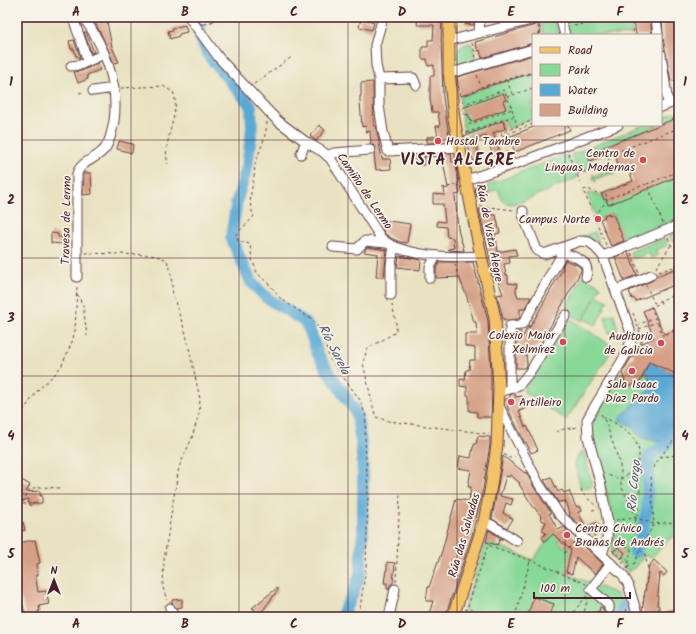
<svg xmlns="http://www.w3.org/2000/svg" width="696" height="634" viewBox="0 0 696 634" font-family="Kalam,sans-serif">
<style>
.green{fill:#88d897;stroke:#697c61}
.water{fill:#5aa9d4;stroke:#526480}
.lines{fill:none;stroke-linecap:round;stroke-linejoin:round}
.river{stroke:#5aa9d4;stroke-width:12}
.building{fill:#d5a086}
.minor-casing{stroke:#623c42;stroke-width:11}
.major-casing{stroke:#623c42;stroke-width:13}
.path{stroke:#623c42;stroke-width:1;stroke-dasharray:3 3;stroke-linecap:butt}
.minor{stroke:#fff;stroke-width:9}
.major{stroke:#f2c36a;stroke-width:11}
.grid{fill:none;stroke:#4a1f2b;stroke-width:1;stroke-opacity:0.55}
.poi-dot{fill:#d1495b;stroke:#f7f3e8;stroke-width:1.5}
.labels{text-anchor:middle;stroke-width:3.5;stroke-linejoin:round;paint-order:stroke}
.poi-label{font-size:12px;fill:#4a1f2b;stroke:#f7f3e8;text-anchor:end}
.street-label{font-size:12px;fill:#4a1f2b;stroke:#f7f3e8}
.water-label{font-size:13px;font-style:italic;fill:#50566f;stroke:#f7f3e8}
.district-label{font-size:16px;font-weight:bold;letter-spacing:1px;fill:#4a1f2b;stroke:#f7f3e8}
.neatline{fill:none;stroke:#4a1f2b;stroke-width:1.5}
.grid-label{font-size:13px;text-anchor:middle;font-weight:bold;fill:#4a1f2b}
</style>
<rect width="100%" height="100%" fill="#f7f3e8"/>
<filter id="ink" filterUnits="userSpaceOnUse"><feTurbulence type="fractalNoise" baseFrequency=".025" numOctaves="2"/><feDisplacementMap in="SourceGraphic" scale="8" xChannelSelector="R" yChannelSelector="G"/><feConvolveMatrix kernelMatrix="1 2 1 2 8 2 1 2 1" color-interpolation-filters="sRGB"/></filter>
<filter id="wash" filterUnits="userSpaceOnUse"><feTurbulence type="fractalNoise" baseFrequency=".012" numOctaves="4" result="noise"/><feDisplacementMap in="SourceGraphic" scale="16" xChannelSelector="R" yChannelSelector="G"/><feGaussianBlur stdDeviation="0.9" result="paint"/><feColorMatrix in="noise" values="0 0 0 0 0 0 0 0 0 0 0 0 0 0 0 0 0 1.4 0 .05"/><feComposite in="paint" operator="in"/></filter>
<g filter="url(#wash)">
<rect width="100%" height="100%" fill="#e9e2c1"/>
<path class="green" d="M568 17H630L632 35H569L565 21Z
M550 21H555L560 35H544L541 24Z
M471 43 476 59 462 65H458L457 63 459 49 464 45Z
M533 74V119L508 129 504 119 464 133 460 96 468 94 480 89Z
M679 111V117L661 124V118Z
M644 125H658L588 154 590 161 588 169 578 172 571 155Z
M565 155 568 156 577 178 521 202 511 204 503 202 498 189 488 193V185Z
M610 167 614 171 613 175 612 173 595 179 596 182 593 180V174L594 176 610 170Z
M679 176V219L623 240 613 214 604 215 605 217 597 220 587 194 591 193 600 196 602 195 604 200 606 199 608 204Z
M679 231V240L672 242 669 235Z
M595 232 599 242 582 236Z
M665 238 667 245 656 250 658 255 651 258 649 253 633 259 630 252Z
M583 276 601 286 596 295 608 301 596 325 584 319 595 298 582 321 564 311Z
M614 314 618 331 609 333 605 316Z
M570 319 614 347 566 420 523 391Z
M645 371C650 378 654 387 645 394 644 395 641 396 640 397 633 404 626 412 620 419V421L631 425 645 439 668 442 679 431V530L651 558 644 555 638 565 628 572 612 554 613 520 599 462 592 427 595 418 621 372 627 387 640 382Z
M583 450 593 486 581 489 574 461Z
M553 533 559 539 558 541 565 547 570 540 574 543 566 573 617 594 622 602 618 617H461L486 543 504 548 533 560Z"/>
<path class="water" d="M649 362 676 374 679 381V431L668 442 645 439 638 435 631 425 620 421V417L638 400 637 397C653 394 653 382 645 371Z"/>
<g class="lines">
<path class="river" d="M198 17 200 37 209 56 251 106 252 128 247 168 237 200 231 238 251 282 267 298 305 322 310 331 317 352 326 368 356 412 361 441 363 474V531L360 575 352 595 341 617
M635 552 641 539 647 510 649 456 667 444C669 432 664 418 679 412
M621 617 623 607"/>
</g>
<g id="blocks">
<path class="building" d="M92 17H106L112 47 119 62 114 63 103 38Z
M418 17H442L441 40 443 98 450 142 427 143V137H438L436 126H440L438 112H432L430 99V76H434V65L428 66 427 59H422V47H428V40H433L434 25H417Z
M465 17H474V25L465 24Z
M634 17H650L652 35H636Z
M662 17H678L679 27V80L671 81 663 38Z
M361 18 374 22 372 30 359 27Z
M539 24 541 33 538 34V35H533V43L482 58 480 50 478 51 475 42Z
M185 25 187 32 179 34V36L170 39 168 31 173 30 172 28Z
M84 32H86L94 52 91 53Z
M74 40 80 57 79 59 78 56H76L74 49H71L69 41Z
M533 55V73L478 89V90L468 94 460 96 457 77Z
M98 63 100 70 87 75 88 79 78 83 74 72 82 71Z
M373 82 374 126H376L382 159H390L391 169 376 170 374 154 376 149 373 145 369 144 371 143 370 131 366 132V126L362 127 360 102V96H361V83Z
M503 93 506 100 503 101 506 109 471 122 468 114 465 115 462 108Z
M679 117V125L677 126 679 130V176L608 205 606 199 604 200 602 195 603 193 633 181 628 167 619 170 615 151 590 161 587 154Z
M503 121 505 129 493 133 500 152 493 155 486 136 474 140 481 159 474 162 464 136Z
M319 125 325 130 316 141 310 136Z
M538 125H568L570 130 515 152 512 145 509 146 506 138Z
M119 141 133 144 132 153 117 149Z
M451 153 452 162H455L459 182 458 183 460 194 455 195 458 228 461 242H462L464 251 449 250 448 249 454 248 453 238 447 237 446 227 437 226V221L445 222 443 204H433V194L445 195 444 189 448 188 443 161H441V156L424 157V165H419V162H416L415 156Z
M84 173H91L92 194 83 195Z
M484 186 486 195 477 197 475 188Z
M479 209 492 210V215H496L500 233 495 234 498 252 515 249 517 255 509 256 510 263 504 264 506 275H508V283L517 284 516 291 518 297H531L524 309H520V317L518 319 508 320 503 319 497 295 503 294 497 278H494Z
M609 213V215L613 214 624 241 611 246 600 219 605 217 604 215Z
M381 220 410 224 407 243 400 242 393 239 385 234 382 228Z
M51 233 58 234V237H64L63 244 51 243Z
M367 247 387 250 384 277H376L378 254 364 252Z
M628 252 637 275 624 280 615 257Z
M399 256 421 260 420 270 397 267Z
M565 260 577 265 581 268V271L541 343 535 348 526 351 527 365 525 368H516V332H521V340L529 325V329L563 268 562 267Z
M440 262H473L474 266 488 321 491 372V391H492L491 417H477V412L469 411V396L467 395V387L460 386V379L465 380 466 370H469L470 360H475V348L465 346V334H477L476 322H474L467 297 459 277 436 278V269Z
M679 267V283L636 301 634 298 632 299 629 291 653 280 657 276Z
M652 307 664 334 679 328V375L649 362 640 382 627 387 622 373 631 358 634 357 633 353 636 346 654 338 643 311Z
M515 393V397L522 396 525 402 527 408 519 411 525 427 527 426 538 450 531 453 526 442 525 443 508 409 506 399 510 398V395Z
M478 436 490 437V444L483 489 472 535 445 617H428L433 601H426L428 587H429L442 551 456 499 469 501 471 487H468L471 470 458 468 460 456 471 458 473 447H474V444H476Z
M503 456 525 473 526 472 534 487 551 513 549 514 558 530 564 527 603 564 595 574 576 557 572 574 566 572 571 550 553 534 545 542 542 538 546 533 542 531 546 522 540 519 542 517 532 505 519 484 520 483 510 475 509 477 506 476 500 496 513 499 511 505 506 503 503 513 513 519 507 528 492 519Z
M551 477 558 492 562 490 564 493 569 491 576 507 580 506 582 511 578 512 585 526 597 523 602 529 597 532 589 534 590 535 569 515 570 514 566 501 558 502 544 480Z
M20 479 30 485 26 492 40 491V496L42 495V503L28 504V499L20 502 17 500V484Z
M23 522 25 530 17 532V524Z
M489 530 502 539V540L500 539 497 545 486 542Z
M35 540 40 563 37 564 38 575H36V580L38 592 46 591 49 604 39 606 40 611H38V617H26L17 583V568H20L17 553V543Z
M618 547 625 553 621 559 613 552Z
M654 560 667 572 664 576 660 573 657 605 659 606 658 617H644L642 611 649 566Z
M387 562 395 563 393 583 390 585 389 589H387V583H384L386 570H387Z
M277 588 278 590 258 617 252 614 255 609 252 608Z
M534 597 554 604 549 617H527Z
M182 599V607L176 608 172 603V600Z
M600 607 603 608 604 612 606 614 609 615 614 612 613 617H596L597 611 599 612Z
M679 608V613L660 617 659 614Z"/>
</g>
</g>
<g filter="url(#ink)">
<use href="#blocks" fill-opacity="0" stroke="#623c42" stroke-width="1"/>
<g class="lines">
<defs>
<path id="minor" d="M73 17C77 32 84 46 87 61
M189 17 219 58 269 112 278 121 306 142 323 152 330 158 381 238C400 257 455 258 481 256
M383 17 375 45 376 65 379 79V105L383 132 388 151 460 147
M560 17 565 35
M656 17 658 35
M203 19 210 17
M479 33 480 17
M448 41 543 17
M661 54 668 104
M71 66 80 65 104 54
M449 72 458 71 533 49
M379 79 413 78 416 85
M93 91 114 88
M661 107 679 100
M301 154 304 146 307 142
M327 156 334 153 370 150
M466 180 521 162 618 125
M523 211V215L537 250 544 254 580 241 589 242 593 245 603 256 630 330 631 341 625 356 592 411 587 420 588 437 601 486 608 523 607 539 602 554
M333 247 357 249 365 241 386 243
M603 256 679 225
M77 277V174C81 160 99 159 106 147 111 139 112 130 114 121 119 84 105 46 83 17
M430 278V267L436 256
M617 290 651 275
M391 295V265L394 246
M510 389 519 385 529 373 566 315
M499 392 510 389V326L521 325 524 322 562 254C568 253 581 259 585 264 588 268 587 273 586 277
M499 406 539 484 559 514 623 575 628 584 638 617
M484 522 492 525 517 541
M170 608 174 617
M609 609V605L591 589 611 563
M17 611 18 617
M389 617 395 589"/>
<path id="major" d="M449 17V72L454 119 481 256 495 318 499 388 497 445 491 486 484 522 453 617"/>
</defs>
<use href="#minor" class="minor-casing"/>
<use href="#major" class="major-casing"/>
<path class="path" d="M632 17 634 35
M570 21 575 26 608 17
M538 26 540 35
M472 43 476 57
M477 75 481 87 533 72
M507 80 512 94
M254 84 293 56
M121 88 163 86 173 92C182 111 161 142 168 164
M79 93 84 92
M507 97 533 88
M462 102 467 103 504 90 512 109 465 126
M512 109 514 116
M504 121 507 130
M267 122C266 137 261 147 256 161 254 166 255 171 254 176 252 190 247 203 254 216 249 223 241 228 236 235L238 241 250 244 252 259 257 273 271 286 281 299 313 320 321 332 330 359 360 400 366 416 365 439 368 492 366 568 360 608 354 617
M466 133 514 116 517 126
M502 136 533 124
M568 153 580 182
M509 158 501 133 533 120
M591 160 594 167
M608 161 611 154 679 128
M577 174 592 170
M442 188 457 185
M480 206 514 210
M595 216 608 199 646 184
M663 223 647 184 679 171
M668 238 671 245 679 248
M606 245 583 190 588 189 599 194 605 193 608 199
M85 253 150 255 160 257 167 260 171 274 173 296 186 334 200 399 199 413 192 438 179 467 173 502 164 560 163 588 167 600
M631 253 639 273
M455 264 458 276
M656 268 671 245
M659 272 679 265
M646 285 654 303 679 293
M77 294 83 305 87 336
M660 301 661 303 651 307 663 336 679 329
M392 304 396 323V332L367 349 363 363 374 411 376 417 388 421 489 434
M633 313 643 341 638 343
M637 325 655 318
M639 329 657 322
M17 412 23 411 38 390 56 373 62 365 72 342 75 331 77 285
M601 414 606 423 618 458 621 470V486L634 512 636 518
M603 417C612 421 622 427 629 434 647 451 639 470 620 479L607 475
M556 432 564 429 579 427
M504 454C508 458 510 459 515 456
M660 457 679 455
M17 478 19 480 17 483
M581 489 583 494 597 507
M23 503 32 506
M17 504 22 503 30 489 39 487 60 488
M592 510 598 509
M616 520 636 518 654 524 675 522 679 520
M593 536 599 535
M614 541 631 548
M612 550 622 558 623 557 628 559
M640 550 645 554 648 569 643 604
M564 553 567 551 575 540
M622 563 628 560
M628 567 635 563 640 549 654 524 651 479 653 470 656 463 679 433
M627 569 628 567 636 518 639 509 640 492 638 463
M396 582 400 494
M465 609 489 617
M472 611 468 606 488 545 530 560 586 584
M550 615 556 617
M515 617 530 561
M570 617 587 595
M583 617 588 597
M624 617 627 609"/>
<use href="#minor" class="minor"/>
<use href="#major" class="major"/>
</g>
</g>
<path class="grid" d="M131 17V617M239 17V617M348 17V617M457 17V617M565 17V35M565 125V617M17 140H679M17 258H679M17 376H679M17 494H679"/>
<g class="poi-dot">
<circle cx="438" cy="141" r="4"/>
<circle cx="643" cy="160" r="4"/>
<circle cx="598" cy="219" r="4"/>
<circle cx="563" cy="342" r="4"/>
<circle cx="661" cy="343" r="4"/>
<circle cx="632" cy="371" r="4"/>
<circle cx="511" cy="402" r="4"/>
<circle cx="567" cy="535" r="4"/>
</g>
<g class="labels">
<g class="poi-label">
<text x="446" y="145" text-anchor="start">Hostal Tambre</text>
<text x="635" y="157">Centro de<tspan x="635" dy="14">Linguas Modernas</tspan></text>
<text x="590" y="223">Campus Norte</text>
<text x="555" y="339">Colexio Maior<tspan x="555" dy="14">Xelmírez</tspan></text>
<text x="653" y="340">Auditorio<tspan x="653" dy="14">de Galicia</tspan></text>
<text x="632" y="388" text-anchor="middle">Sala Isaac<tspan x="632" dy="14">Díaz Pardo</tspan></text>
<text x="519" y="406" text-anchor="start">Artilleiro</text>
<text x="575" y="532" text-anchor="start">Centro Cívico<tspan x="575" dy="14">Brañas de Andrés</tspan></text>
</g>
<g class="street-label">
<text transform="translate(365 191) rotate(56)" y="4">Camiño de Lermo</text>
<text transform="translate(66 220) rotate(-89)" y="4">Travesa de Lermo</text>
<text transform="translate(490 233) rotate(79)" y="4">Rúa de Vista Alegre</text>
<text transform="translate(464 535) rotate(-74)" y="4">Rúa das Salvadas</text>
</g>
<g class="water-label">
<text transform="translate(335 349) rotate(63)" y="5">Río Sarela</text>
<text transform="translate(633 486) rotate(-85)" y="5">Río Corgo</text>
</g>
<g class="district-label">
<text x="458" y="165">VISTA ALEGRE</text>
</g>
</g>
<rect width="696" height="634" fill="none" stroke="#f7f3e8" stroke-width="44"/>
<rect x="532" y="34" width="130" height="92" fill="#f7f3e8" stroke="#b29e9c"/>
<rect x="540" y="47" width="20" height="6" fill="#f2c36a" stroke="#b29e9c"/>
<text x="568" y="54" font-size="12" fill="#4a1f2b">Road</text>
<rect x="540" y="64" width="20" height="12" fill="#88d897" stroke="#b29e9c"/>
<text x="568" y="74" font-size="12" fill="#4a1f2b">Park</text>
<rect x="540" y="84" width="20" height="12" fill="#5aa9d4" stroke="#b29e9c"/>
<text x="568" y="94" font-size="12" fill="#4a1f2b">Water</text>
<rect x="540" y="104" width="20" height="12" fill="#d5a086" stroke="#b29e9c"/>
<text x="568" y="114" font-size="12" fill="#4a1f2b">Building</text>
<g transform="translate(54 580)" stroke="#f7f3e8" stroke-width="3" paint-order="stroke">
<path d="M0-3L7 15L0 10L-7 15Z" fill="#4a1f2b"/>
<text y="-6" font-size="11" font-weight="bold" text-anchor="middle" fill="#4a1f2b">N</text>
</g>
<path d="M534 592v6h96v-6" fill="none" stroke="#4a1f2b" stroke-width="2"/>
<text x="540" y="592" font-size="12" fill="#4a1f2b" stroke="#f7f3e8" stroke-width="3" paint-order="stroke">100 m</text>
<rect x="22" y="22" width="652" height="590" class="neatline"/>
<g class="grid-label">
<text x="76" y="16">A</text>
<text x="185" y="16">B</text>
<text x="294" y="16">C</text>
<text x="402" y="16">D</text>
<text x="511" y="16">E</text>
<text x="620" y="16">F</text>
<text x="11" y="86">1</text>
<text x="685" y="86">1</text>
<text x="11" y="204">2</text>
<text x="685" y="204">2</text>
<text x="11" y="322">3</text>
<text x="685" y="322">3</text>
<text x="11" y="440">4</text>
<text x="685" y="440">4</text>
<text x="11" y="558">5</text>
<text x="685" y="558">5</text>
<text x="76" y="628">A</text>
<text x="185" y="628">B</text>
<text x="294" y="628">C</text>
<text x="402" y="628">D</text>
<text x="511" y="628">E</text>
<text x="620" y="628">F</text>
</g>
</svg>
